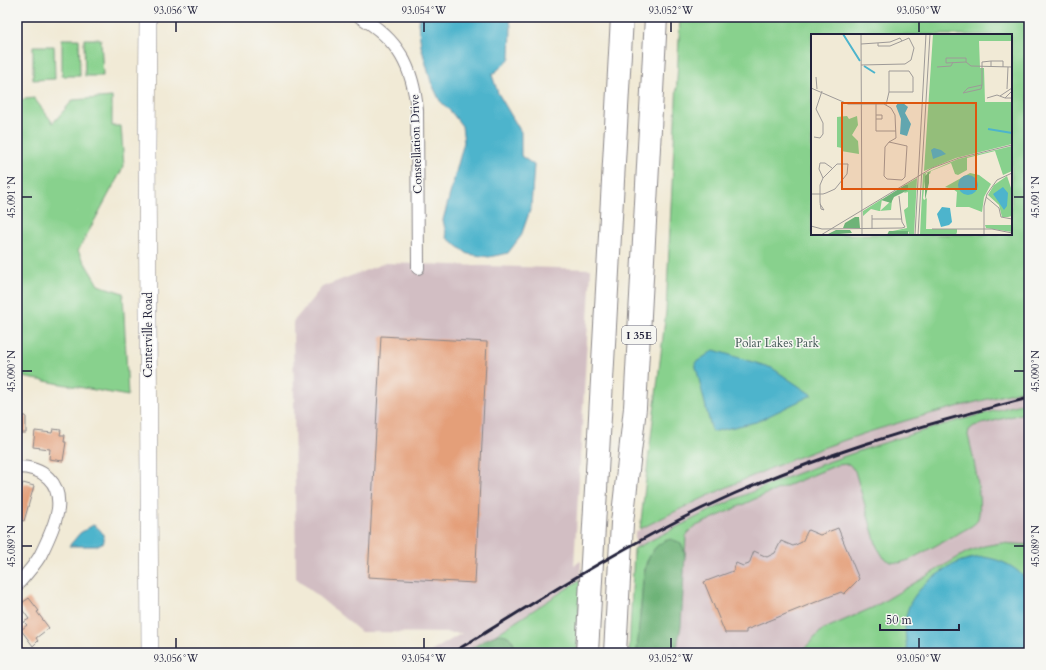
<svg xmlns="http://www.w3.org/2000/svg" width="1046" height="670" viewBox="0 0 1046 670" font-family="Cardo,serif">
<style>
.industrial{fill:#d2bec3}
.green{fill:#88d18d;stroke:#557a64;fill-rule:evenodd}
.forest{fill:#6eb378;stroke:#486a5a}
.water{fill:#4db4cc;stroke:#386b84}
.building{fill:#e49f79}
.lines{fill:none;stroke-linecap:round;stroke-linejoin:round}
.minor-casing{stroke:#8a8688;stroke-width:14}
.secondary-casing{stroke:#8a8688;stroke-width:18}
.motorway-casing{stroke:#8a8688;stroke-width:24}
.minor{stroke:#fff;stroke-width:12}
.secondary{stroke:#fff;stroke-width:17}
.motorway{stroke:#fff;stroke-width:22}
.rail{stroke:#22223b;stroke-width:3}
.ticks{fill:none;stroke:#22223b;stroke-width:1.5}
.labels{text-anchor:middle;stroke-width:3;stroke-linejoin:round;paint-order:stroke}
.shield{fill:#f6f6f2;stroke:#626272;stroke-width:1}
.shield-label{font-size:11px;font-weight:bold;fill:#22223b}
.street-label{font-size:12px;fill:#22223b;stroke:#f6f6f2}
.park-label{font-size:12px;fill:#415754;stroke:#f6f6f2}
.inset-river{fill:none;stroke:#4db4cc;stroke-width:2}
.inset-road{fill:none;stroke:#9e9a98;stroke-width:1}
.view{fill:#de560e;fill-opacity:0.15;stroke:#de560e;stroke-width:2}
.inset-edge{fill:none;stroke:#22223b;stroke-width:2}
.neatline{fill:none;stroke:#22223b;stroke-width:1.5}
.ticks-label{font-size:10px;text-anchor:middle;fill:#22223b}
</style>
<rect width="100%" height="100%" fill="#f6f6f2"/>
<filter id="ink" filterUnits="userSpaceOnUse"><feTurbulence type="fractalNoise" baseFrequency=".025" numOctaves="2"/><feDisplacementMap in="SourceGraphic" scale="8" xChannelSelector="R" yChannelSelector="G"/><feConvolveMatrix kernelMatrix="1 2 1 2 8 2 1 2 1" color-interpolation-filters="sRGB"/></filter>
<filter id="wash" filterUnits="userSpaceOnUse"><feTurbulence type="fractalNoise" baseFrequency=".012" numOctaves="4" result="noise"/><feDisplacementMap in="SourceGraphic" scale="16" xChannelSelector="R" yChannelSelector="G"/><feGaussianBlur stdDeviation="0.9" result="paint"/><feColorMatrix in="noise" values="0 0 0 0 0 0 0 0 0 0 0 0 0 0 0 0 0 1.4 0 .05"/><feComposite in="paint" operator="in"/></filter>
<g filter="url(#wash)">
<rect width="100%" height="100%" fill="#f1ead6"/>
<path class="industrial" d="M385 263 591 269 574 565 581 561 580 589 474 653H429L462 633 361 632 296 578 293 322 322 287Z
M1029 389V653H635V532L713 493 751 476 846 439 931 413Z"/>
<path class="green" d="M680 17H1029V389C967 404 905 419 845 440 775 464 707 495 640 529L666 311ZM812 35H1011V234H812Z
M62 39H79L80 76H62Z
M84 39H101L103 76H85Z
M33 46H54L55 79 33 80Z
M112 97V126H121L124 166 78 251 98 285 123 293 128 396 17 376V100L34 98 53 123 73 100Z
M1029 402V412L974 426 969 430 968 435C972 451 985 506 977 521 976 523 973 525 970 527L909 560 899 563 891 562 884 558 877 547 855 471 849 464 837 465 755 499 692 528 686 536 685 556 684 550 657 546 647 561 644 571 637 653H629L634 549C677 527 721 504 766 486 851 451 939 424 1029 402Z
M1001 543 1029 545V653H803L804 649 822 630 874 607 967 552 984 546Z
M580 580 577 653H515L513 641 508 636 499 635 489 639Z"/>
<path class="forest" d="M671 539 681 543 684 550 685 556 681 626 676 653H637C638 638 639 622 641 607 643 583 642 545 671 539Z
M502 634C512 636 515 644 515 653H465C476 646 489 635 502 634Z"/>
<path class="water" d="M420 17H509L511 26 510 59 492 75 498 93 521 132V156L534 165 531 207 521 236 508 253 489 257 468 254 447 238 443 220 464 142 462 126 452 113 440 101 431 82 421 46 418 22Z
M714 350 772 368 812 395 756 422 712 432 695 363Z
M93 525C100 528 104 533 104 542L96 546H69L80 533Z
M983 557C1003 560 1017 567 1029 583V653H908C905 639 903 617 910 604 918 586 942 570 959 562 967 559 975 558 983 557Z"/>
<g id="blocks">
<path class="building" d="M381 336 487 342 475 583 368 577Z
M17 416H26V433H17Z
M53 429 61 430 60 435H65L64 442H66L63 461 49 459 50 449 33 447 35 431 52 433Z
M23 483 34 486 24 521 17 519V500L19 498Z
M838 528 859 579 844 594 841 592 746 630V633H725L704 582 733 571 736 563 743 566 749 564 754 551 767 557 775 553 781 541 793 546 802 542 808 530 820 535Z
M29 598 39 611 37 612 49 628 36 638 38 641 33 646 21 630 27 625 24 622 29 619 19 605Z
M17 643 28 652 27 653H17Z"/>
</g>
</g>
<g filter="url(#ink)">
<use href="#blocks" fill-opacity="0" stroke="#8a8688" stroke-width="1"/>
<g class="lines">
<defs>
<path id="minor" d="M360 17C398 39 413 67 417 110L418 268
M17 467C43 467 61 482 58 509 56 522 46 544 40 556 34 566 25 576 17 585"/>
<path id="secondary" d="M148 17 147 150 150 653"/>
<path id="motorway" d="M587 653 622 17
M615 653 622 523 635 408 656 17"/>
</defs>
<use href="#minor" class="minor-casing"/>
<use href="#secondary" class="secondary-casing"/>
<use href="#motorway" class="motorway-casing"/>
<use href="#minor" class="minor"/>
<use href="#secondary" class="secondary"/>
<use href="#motorway" class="motorway"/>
<path class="rail" d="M452 653C534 603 616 550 703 508 808 458 916 426 1029 398"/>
</g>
</g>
<path class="ticks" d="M176 22V32M424 22V32M671 22V32M919 22V32M22 197H32M1014 197H1024M22 371H32M1014 371H1024M22 546H32M1014 546H1024M176 638V648M424 638V648M671 638V648M919 638V648"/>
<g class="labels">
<rect class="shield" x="622" y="326" width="34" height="18" rx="3"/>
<g class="shield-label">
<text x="639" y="339">I 35E</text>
</g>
<g class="street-label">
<text transform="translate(416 144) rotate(-92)" y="4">Constellation Drive</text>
<text transform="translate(148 335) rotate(-90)" y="4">Centerville Road</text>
</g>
<g class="park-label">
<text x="777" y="347">Polar Lakes Park</text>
</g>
</g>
<g transform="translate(811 34)">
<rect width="201" height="201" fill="#f1ead6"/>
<path d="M122 0H201V7H168L169 34H173L174 68H201V110L145 124 113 137ZM36 82 38 85 46 82 47 91 41 101 47 107 48 120 30 117 31 114 26 113V83ZM201 112V137L192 141 184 117 156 124V136L147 141 144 140 140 129 120 137 119 140 115 139 112 164 113 166 116 164V159L115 195H146V198L145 201H109L112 140 147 125ZM159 139 168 141 180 150 173 163 171 178 158 173H145L146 158 142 155 134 153ZM196 142 201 157V182L197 183H191L188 171 177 161 183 151ZM106 144 103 201H97L98 198 94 197 77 198 96 194 93 176 97 173V158L93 159 97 153 94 151ZM71 165 69 177 81 166 80 176 68 177 60 175 52 182V177ZM174 191H201V198L175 194Z" fill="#88d18d"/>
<path d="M118 138V149L114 166V142ZM94 151H97V156L83 163 80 169 70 166ZM44 183H48L49 194H32L34 189ZM25 196H39L41 199 15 201ZM78 197H97V201H76Z" fill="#6eb378"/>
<path d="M87 69H92L97 73 94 79 100 90 96 102 89 100 90 85 85 72ZM123 114 130 116 135 120 122 125 120 116ZM147 151a10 10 0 1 1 20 0a10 10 0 1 1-20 0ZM192 153 197 159 196 172 193 176 182 160ZM131 173 139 174 141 188 138 191 130 193 126 180Z" fill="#4db4cc"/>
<path class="inset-river" d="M32 0 49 27M53 32 64 39M177 95 201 99"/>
<path class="inset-road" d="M50 0 51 201M50 10 65 9 79 8 89 4 91 7 79 12H67V9M180 27H192V33M155 28V24H135V29L155 28 160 32 201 33M50 31 94 30 100 26 103 14 98 4 91 7M126 33 140 32 142 28M5 43 6 55M171 51 170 55 152 59 157 54 171 51V28L180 27V33M0 54 37 70H73L80 74 84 81 85 104 78 108 74 113 73 142 76 145 91 146 94 143 96 112 78 108M196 55 197 33M201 57 194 64H201M189 62 201 54M176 64 186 61 194 64M65 70V97H85M75 71 78 58V37H98L102 43V58H78M65 81H71V85H65M3 103 9 104 12 100V89L5 75 11 57M12 144 8 135 9 129H14L21 134M0 160H12L15 159 24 155 36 140 37 130H26L12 144 9 151V168L10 175 13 176 9 170M175 163 188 174 190 183 201 185M61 181V195M61 185H91M0 192 11 195 91 194 94 193 91 188 88 162M121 195H181L201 199M10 201 121 134 148 124 201 111M104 201 115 0M107 201 119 0M173 201V172L176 160 186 146 201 139"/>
<path class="view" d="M31 69H165V155H31Z"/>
<rect width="201" height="201" class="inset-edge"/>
</g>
<rect width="1046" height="670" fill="none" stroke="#f6f6f2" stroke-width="44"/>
<path d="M880 624v6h79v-6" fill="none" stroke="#22223b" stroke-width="2"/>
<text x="886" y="624" font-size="12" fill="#22223b" stroke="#f6f6f2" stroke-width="3" paint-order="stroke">50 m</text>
<rect x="22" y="22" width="1002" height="626" class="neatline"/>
<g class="ticks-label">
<text x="176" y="14">93.056°W</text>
<text x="424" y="14">93.054°W</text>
<text x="671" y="14">93.052°W</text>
<text x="919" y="14">93.050°W</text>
<text transform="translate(11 197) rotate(-90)" y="4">45.091°N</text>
<text transform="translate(1035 197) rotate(-90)" y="4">45.091°N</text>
<text transform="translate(11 371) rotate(-90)" y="4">45.090°N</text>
<text transform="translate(1035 371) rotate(-90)" y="4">45.090°N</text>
<text transform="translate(11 546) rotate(-90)" y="4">45.089°N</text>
<text transform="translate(1035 546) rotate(-90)" y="4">45.089°N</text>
<text x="176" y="662">93.056°W</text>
<text x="424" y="662">93.054°W</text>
<text x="671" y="662">93.052°W</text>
<text x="919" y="662">93.050°W</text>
</g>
</svg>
